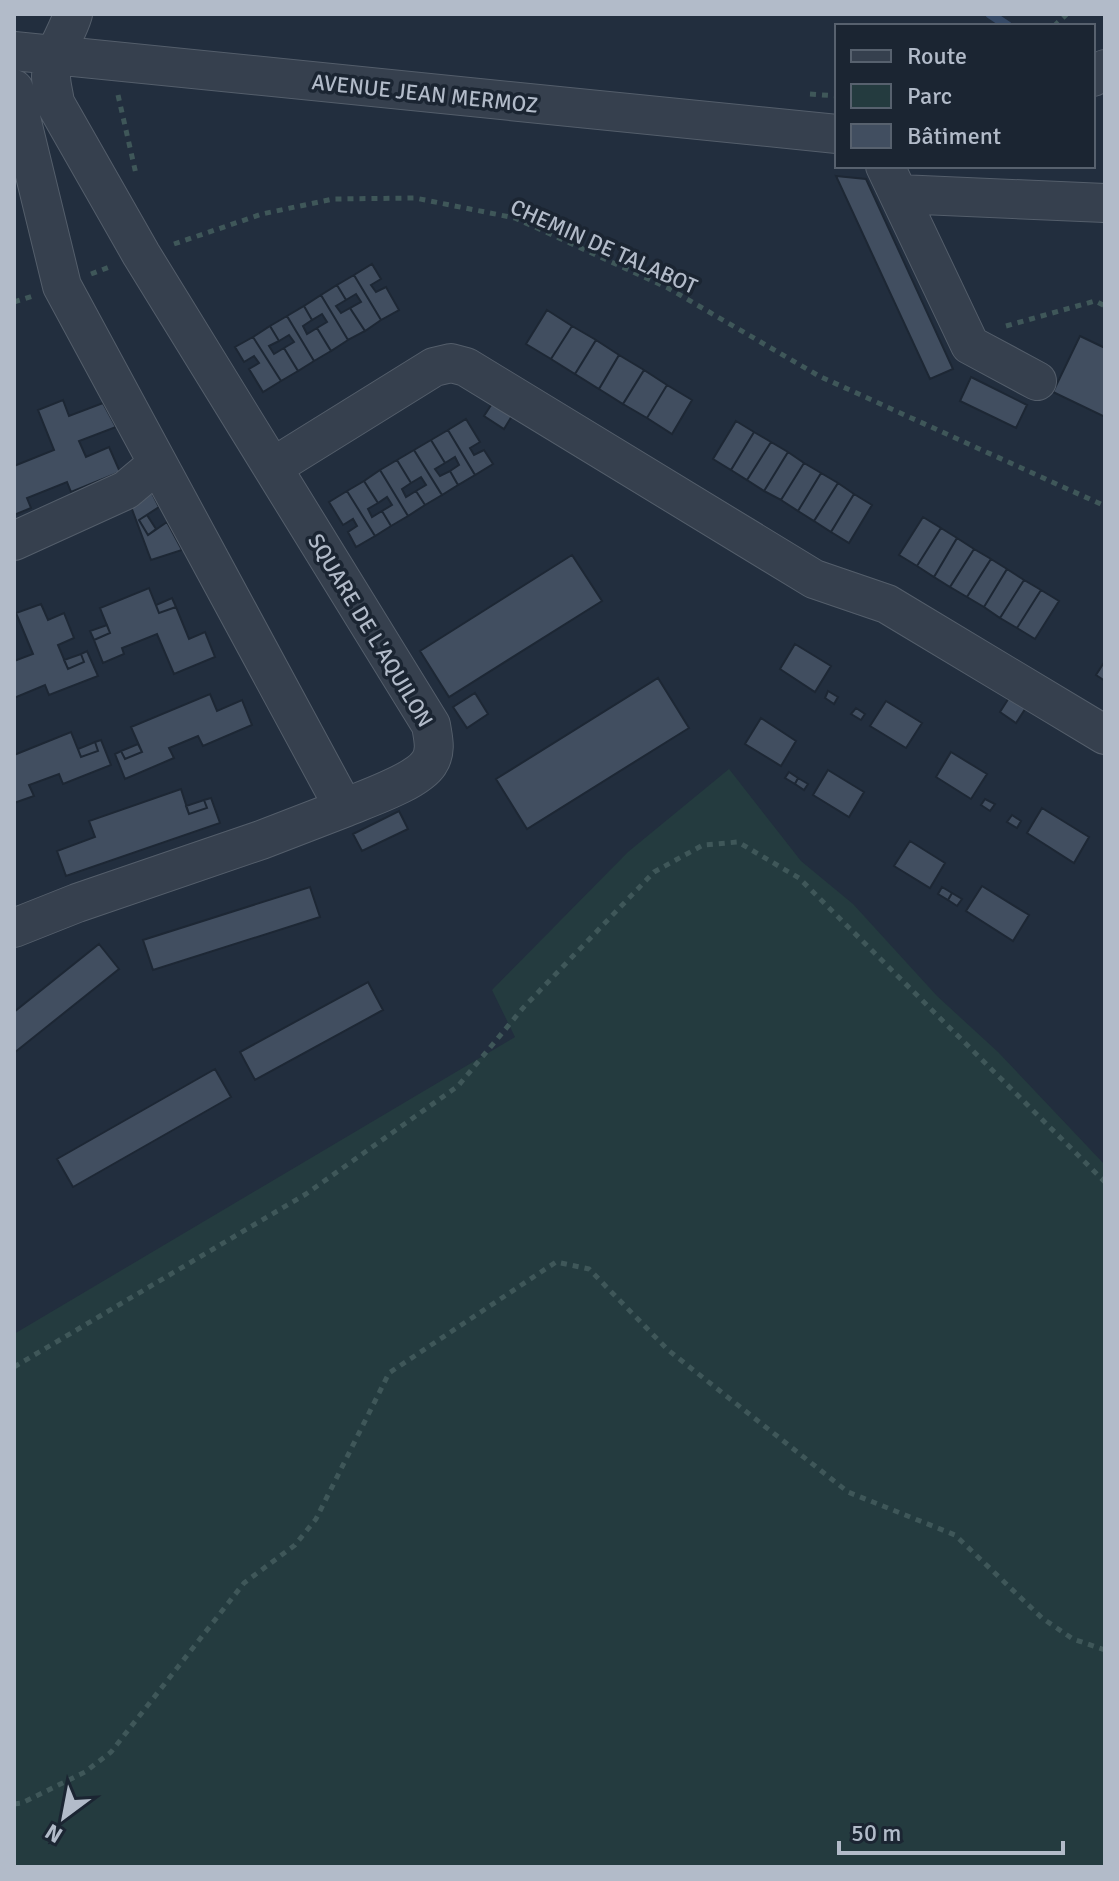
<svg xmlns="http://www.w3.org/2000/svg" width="1119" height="1881" viewBox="0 0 1119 1881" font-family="Signika,sans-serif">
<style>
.green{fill:#243b3f}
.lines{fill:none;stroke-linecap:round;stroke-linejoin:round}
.stream{stroke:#354966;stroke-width:9}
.building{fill:#414e60;stroke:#1d2734;stroke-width:2}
.minor-casing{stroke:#545e6b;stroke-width:40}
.path{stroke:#3f5759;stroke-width:5;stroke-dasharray:6 6;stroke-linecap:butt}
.minor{stroke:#36404e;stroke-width:38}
.labels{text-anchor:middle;stroke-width:7;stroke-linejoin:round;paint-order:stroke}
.street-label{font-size:22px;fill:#b2bbc9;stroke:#1b2532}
</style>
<rect width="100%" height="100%" fill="#222e3e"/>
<path class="green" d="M729 769 801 861 853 904 937 996 998 1052 1105 1165V1867H14V1334L515 1037 492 990 628 852Z"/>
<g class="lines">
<path class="stream" d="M990 14 1008 26"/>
</g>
<path class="building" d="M836 176 866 179 953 369 930 379Z
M372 264 381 279 371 285 376 292 386 287 399 310 381 320 354 275Z
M354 275 381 320 365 331 350 308 361 302 356 294 346 300 337 285Z
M337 285 346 300 336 306 341 313 350 308 365 331 348 340 321 295Z
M321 295 348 340 331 351 317 328 327 322 322 314 312 320 304 306Z
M304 306 312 320 303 326 307 334 317 328 331 351 314 361 287 316Z
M547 310 572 326 551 359 526 344Z
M287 316 314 361 298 371 284 348 294 342 289 335 279 341 270 326Z
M270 326 279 341 269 346 274 354 284 348 298 371 281 381 253 337Z
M572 326 596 340 575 374 551 359Z
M1080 336 1105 348V417L1053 392Z
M253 337 281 381 263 392 249 369 259 363 254 356 244 362 235 347Z
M596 340 619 355 599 389 575 374Z
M619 355 644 370 623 404 599 389Z
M644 370 667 385 647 418 623 404Z
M971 377 1027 405 1016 428 960 401Z
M667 385 692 400 672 434 647 418Z
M495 399 515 411 504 429 484 416Z
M63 400 69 416 103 403 116 427 79 441 86 457 109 447 120 472 71 492 67 482 27 498 31 508 14 515V466L54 450 38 410Z
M466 419 480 442 470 448 474 455 484 450 493 464 475 475 448 430Z
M736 421 754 432 731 470 713 459Z
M448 430 475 475 458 485 450 471 459 465 455 457 445 463 431 440Z
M754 432 771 442 747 480 731 470Z
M431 440 445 463 435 469 440 476 450 471 458 485 442 495 414 450Z
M771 442 788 452 764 491 747 480Z
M414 450 442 495 425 505 416 491 426 485 421 477 411 483 397 460Z
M788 452 804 463 781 500 764 491Z
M397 460 411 483 402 489 406 497 416 491 425 505 408 516 380 470Z
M804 463 821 473 798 511 781 500Z
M380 470 408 516 391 526 382 511 392 505 387 497 378 503 364 481Z
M821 473 838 483 814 521 798 511Z
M364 481 378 503 368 509 372 517 382 511 391 526 375 536 347 491Z
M838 483 854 494 831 532 814 521Z
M347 491 375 536 356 547 348 532 357 526 353 519 343 525 329 502Z
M152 493 159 507 139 520 148 535 167 522 182 550 151 560 130 504Z
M854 494 872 505 849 543 831 532Z
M147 515 156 529 148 535 139 520Z
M923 517 941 528 917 566 899 555Z
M941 528 957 538 934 577 917 566Z
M957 538 974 549 950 587 934 577Z
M974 549 991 559 967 597 950 587Z
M572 555 602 601 449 697 420 651Z
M991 559 1007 569 984 607 967 597Z
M1007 569 1024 580 1000 618 984 607Z
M1024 580 1041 590 1017 628 1000 618Z
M149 588 159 613 176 607 189 639 205 632 215 657 174 674 157 634 122 648 124 654 103 663 94 640 110 633 100 608Z
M1041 590 1059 601 1035 639 1017 628Z
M172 598 176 607 159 613 156 605Z
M41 604 48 620 64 613 74 638 58 645 68 669 84 662 81 654 87 651 98 676 49 695 45 685 14 698V661L33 654 16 613Z
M107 625 110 633 94 640 90 631Z
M795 644 831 666 815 692 780 669Z
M81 654 84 662 68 669 64 660Z
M1105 661V681L1096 675Z
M658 678 689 728 527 829 496 779Z
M828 691 838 697 834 704 825 698Z
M475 693 488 714 467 728 453 707Z
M1012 693 1029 703 1016 723 1000 712Z
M210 694 217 711 242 700 252 725 203 746 198 736 169 748 174 758 125 779 115 754 121 751 125 759 142 752 131 727Z
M886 701 922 723 906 748 870 726Z
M856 708 865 714 861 720 851 714Z
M761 718 796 741 781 766 745 744Z
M71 732 81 757 98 751 95 742 101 740 111 765 63 784 59 774 29 785 34 796 14 803V755Z
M95 742 98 751 81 757 78 749Z
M138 744 142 752 125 759 121 751Z
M951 752 987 774 971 799 936 777Z
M828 770 864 792 849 817 813 795Z
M789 772 798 778 795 784 785 778Z
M798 778 808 784 804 790 795 784Z
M181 789 189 814 207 808 204 800 211 798 220 823 66 876 57 851 95 837 89 821Z
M985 799 995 804 990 811 981 805Z
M204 800 207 808 189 814 186 806Z
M1042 808 1089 837 1074 863 1027 833Z
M399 811 408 829 362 851 353 834Z
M1012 815 1021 821 1017 828 1007 822Z
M910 841 945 863 930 888 894 866Z
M982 886 1029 915 1013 941 966 911Z
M310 887 320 917 153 970 143 940Z
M942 887 952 893 948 900 938 894Z
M952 893 962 899 957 906 948 900Z
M99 944 119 969 14 1053V1012Z
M368 982 383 1010 255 1080 240 1052Z
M215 1069 231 1097 73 1187 57 1159Z"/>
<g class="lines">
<defs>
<path id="minor" d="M14 51 837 134
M1093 77 1105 69
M14 89 62 286 344 808C365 799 417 782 429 763 437 751 433 738 431 725L141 254 55 103C54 94 51 85 51 76 51 54 67 35 73 14
M885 166 970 345 1037 381
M899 194 1105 203
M273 467 434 367 451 363 466 367 814 579 887 604 1105 735
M14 541 126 490 157 464
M14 928 77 903 261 840 344 808"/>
</defs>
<use href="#minor" class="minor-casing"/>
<path class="path" d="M1054 26 1067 14
M810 94 837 96
M118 95 136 174
M174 244 262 214 333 199 415 198 515 218 668 288 819 376 1105 506
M91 274 112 266
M14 302 33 296
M1006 326 1095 301 1105 306
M14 1367 306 1194 458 1086 523 1008 654 872 703 845 738 842 799 878 1105 1182
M14 1804 22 1803 85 1772 111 1752 244 1583 295 1545 316 1519 389 1373 556 1262 589 1269 668 1350 848 1492 955 1535 1042 1618 1073 1639 1105 1650"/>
<use href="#minor" class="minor"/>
</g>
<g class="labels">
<g class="street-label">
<text transform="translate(425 93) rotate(6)" y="8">AVENUE JEAN MERMOZ</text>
<text transform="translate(604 246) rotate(24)" y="8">CHEMIN DE TALABOT</text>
<text transform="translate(371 630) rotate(59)" y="8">SQUARE DE L'AQUILON</text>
</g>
</g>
<rect width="1119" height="1881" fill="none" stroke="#b2bbc9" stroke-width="32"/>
<rect x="835" y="24" width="260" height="144" fill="#1b2532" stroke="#57616e" stroke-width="2"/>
<rect x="851" y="50" width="40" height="12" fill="#36404e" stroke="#57616e" stroke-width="2"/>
<text x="907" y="64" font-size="24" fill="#b2bbc9">Route</text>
<rect x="851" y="84" width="40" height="24" fill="#243b3f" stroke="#57616e" stroke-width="2"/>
<text x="907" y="104" font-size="24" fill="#b2bbc9">Parc</text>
<rect x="851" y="124" width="40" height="24" fill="#414e60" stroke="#57616e" stroke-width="2"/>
<text x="907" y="144" font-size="24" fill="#b2bbc9">Bâtiment</text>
<g transform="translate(64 1817) rotate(212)" stroke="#1b2532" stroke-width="6" paint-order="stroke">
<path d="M0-6L14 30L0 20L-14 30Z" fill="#b2bbc9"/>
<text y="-12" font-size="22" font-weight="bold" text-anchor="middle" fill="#b2bbc9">N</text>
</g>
<path d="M839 1841v12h224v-12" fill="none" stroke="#b2bbc9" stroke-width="4"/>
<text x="851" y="1841" font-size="24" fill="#b2bbc9" stroke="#1b2532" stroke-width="6" paint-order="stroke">50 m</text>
</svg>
